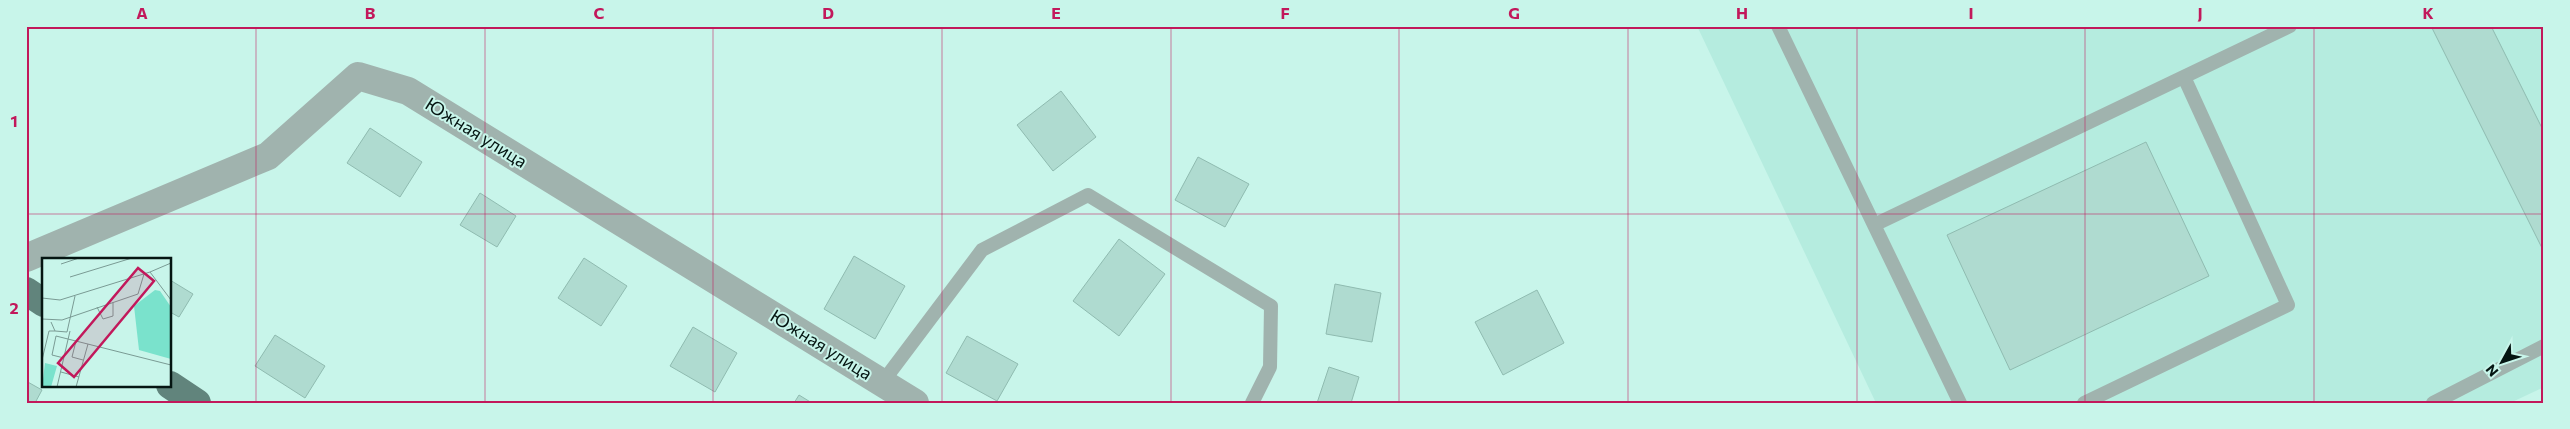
<svg xmlns="http://www.w3.org/2000/svg" width="2570" height="429" viewBox="0 0 2570 429" font-family="Commissioner,sans-serif">
<style>
.built{fill:#b5ecdf}
.building{fill:#afdbd0;stroke:#8fbbb0}
.lines{fill:none;stroke-linecap:round;stroke-linejoin:round}
.lane{stroke:#a0b3ae;stroke-width:14}
.street{stroke:#a0b3ae;stroke-width:28}
.primary{stroke:#61847c;stroke-width:28}
.grid{fill:none;stroke:#c2185b;stroke-width:1;stroke-opacity:0.55}
.labels{text-anchor:middle;stroke-width:4;stroke-linejoin:round;paint-order:stroke}
.street-label{font-size:18px;fill:#051512;stroke:#c8f5ea}
.inset-road{fill:none;stroke:#7a9b94;stroke-width:1}
.view{fill:#c2185b;fill-opacity:0.15;stroke:#c2185b;stroke-width:2.5}
.inset-edge{fill:none;stroke:#051512;stroke-width:2.5}
.neatline{fill:none;stroke:#c2185b;stroke-width:2}
.grid-label{font-size:16px;text-anchor:middle;font-weight:bold;fill:#c2185b}
</style>
<rect width="100%" height="100%" fill="#c8f5ea"/>
<path class="built" d="M1697 26H2544V387L2510 403H1876Z"/>
<path class="building" d="M2431 26H2491L2544 132V252Z
M1061 91 1096 137 1053 171 1017 125Z
M370 128 422 162 400 197 347 163Z
M2146 142 2209 276 2010 370 1947 235Z
M1198 157 1249 184 1225 227 1175 200Z
M480 193 516 216 497 247 460 225Z
M1119 239 1165 274 1119 336 1073 301Z
M854 256 905 286 875 339 824 309Z
M584 258 627 286 601 326 558 298Z
M170 280 193 294 179 317 170 312Z
M1335 284 1381 293 1372 342 1326 334Z
M1537 290 1564 343 1503 375 1475 322Z
M693 327 737 353 715 392 670 366Z
M275 335 325 366 305 398 255 366Z
M967 336 1018 364 997 401 946 373Z
M1329 367 1359 377 1351 403H1317Z
M26 381 42 390 35 403H26Z
M799 395 812 403H794Z"/>
<g class="lines">
<path class="lane" d="M1778 26 1960 403
M1874 225 2290 26
M882 383 982 250 1088 195 1271 306 1270 367 1252 403
M2084 403 2288 305 2184 77
M2433 403 2544 346"/>
<path class="street" d="M26 258 268 156 358 76 408 91 915 403"/>
<path class="primary" d="M26 291 44 303
M170 385 197 403"/>
</g>
<path class="grid" d="M256 26V403M485 26V403M713 26V403M942 26V403M1171 26V403M1399 26V403M1628 26V403M1857 26V403M2085 26V403M2314 26V403M26 214H2544"/>
<g class="labels">
<g class="street-label">
<text transform="translate(476 133) rotate(32)" y="6">Южная улица</text>
<text transform="translate(821 345) rotate(32)" y="6">Южная улица</text>
</g>
</g>
<g transform="translate(42 258)">
<rect width="129" height="129" fill="#c8f5ea"/>
<path d="M113 32 118 33 129 49V101L97 92 92 48ZM3 105 15 108 9 129H0Z" fill="#7ae2cc"/>
<path class="inset-road" d="M19 6 37 0M108 14 129 5M28 19 90 0M0 40 18 42 108 14 129 42M55 49 61 61 71 58V44M0 61 20 62 96 36 102 16M9 64 13 73 25 74 33 38M34 83 30 99 41 102M22 100 10 97 14 78 129 107M0 102 7 73H13M19 114 37 119M15 129 28 73M34 129 46 86"/>
<path class="view" d="M96 10 112 23 32 119 16 105Z"/>
<rect width="129" height="129" class="inset-edge"/>
</g>
<rect width="2570" height="429" fill="none" stroke="#c8f5ea" stroke-width="55"/>
<g transform="translate(2502 362) rotate(230)" stroke="#c8f5ea" stroke-width="4" paint-order="stroke">
<path d="M0-4L9 19L0 12L-9 19Z" fill="#051512"/>
<text y="-8" font-size="14" font-weight="bold" text-anchor="middle" fill="#051512">N</text>
</g>
<rect x="28" y="28" width="2514" height="374" class="neatline"/>
<g class="grid-label">
<text x="142" y="19">A</text>
<text x="370" y="19">B</text>
<text x="599" y="19">C</text>
<text x="828" y="19">D</text>
<text x="1056" y="19">E</text>
<text x="1285" y="19">F</text>
<text x="1514" y="19">G</text>
<text x="1742" y="19">H</text>
<text x="1971" y="19">I</text>
<text x="2200" y="19">J</text>
<text x="2428" y="19">K</text>
<text x="14" y="127">1</text>
<text x="14" y="314">2</text>
</g>
</svg>
